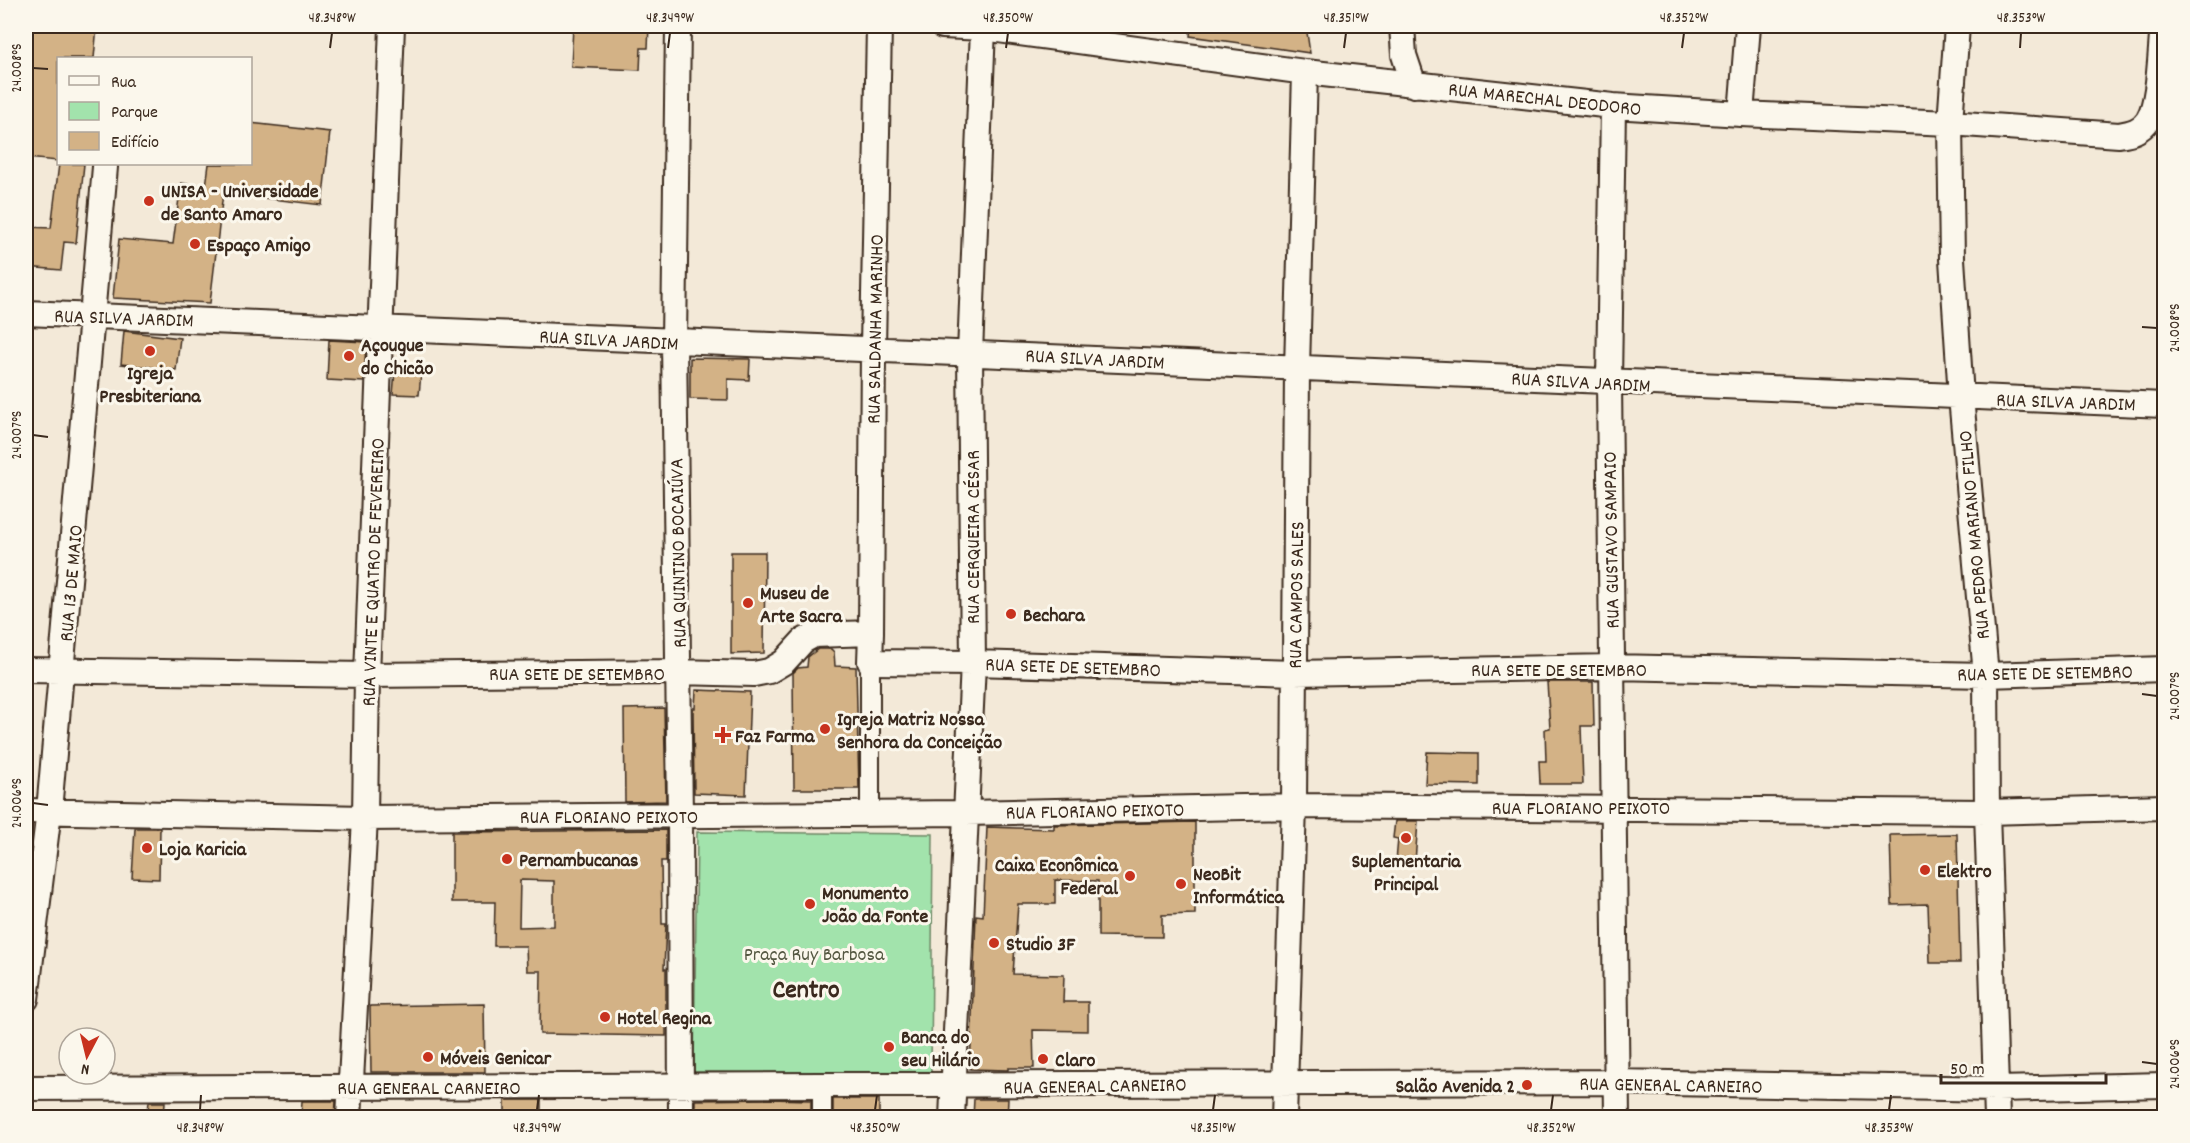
<svg xmlns="http://www.w3.org/2000/svg" width="2190" height="1143" viewBox="0 0 2190 1143" font-family="Dekko,sans-serif">
<style>
.green{fill:#a2e3ac;stroke:#6e8665;stroke-width:1.5}
.building{fill:#d3b286;stroke:#3b2a1e;stroke-width:1.5;fill-rule:evenodd}
.lines{fill:none;stroke-linecap:round;stroke-linejoin:round}
.pedestrian-casing{stroke:#3b2a1e;stroke-width:22}
.minor-casing{stroke:#3b2a1e;stroke-width:28}
.pedestrian{stroke:#fbf7ec;stroke-width:18}
.minor{stroke:#fbf7ec;stroke-width:24}
.ticks{fill:none;stroke:#3b2a1e;stroke-width:2}
.poi-dot{fill:#c8321e;stroke:#fbf7ec;stroke-width:2}
.labels{text-anchor:middle;stroke-width:6;stroke-linejoin:round;paint-order:stroke}
.street-label{font-size:20px;fill:#3b2a1e;stroke:#fbf7ec}
.poi-label{font-size:20px;font-weight:bold;fill:#3b2a1e;stroke:#fbf7ec;text-anchor:start}
.park-label{font-size:20px;fill:#555842;stroke:#fbf7ec}
.district-label{font-size:26px;font-weight:bold;fill:#3b2a1e;stroke:#fbf7ec}
.neatline{fill:none;stroke:#3b2a1e;stroke-width:2}
.ticks-label{font-size:15px;text-anchor:middle;fill:#3b2a1e}
</style>
<rect width="100%" height="100%" fill="#f3e9d8"/>
<filter id="ink" filterUnits="userSpaceOnUse"><feTurbulence type="fractalNoise" baseFrequency=".0167" numOctaves="2"/><feDisplacementMap in="SourceGraphic" scale="12" xChannelSelector="R" yChannelSelector="G"/><feConvolveMatrix kernelMatrix="1 2 1 2 8 2 1 2 1" color-interpolation-filters="sRGB"/></filter>
<g filter="url(#ink)">
<path class="green" d="M697 832 933 834 931 1075 694 1072Z"/>
<path class="building" d="M26 26H97L94 58H58V161L26 158Z
M573 26H649L648 48H641L640 70 571 67Z
M1191 26H1306L1310 53 1190 36Z
M250 123 330 132 322 205 223 193 210 303 113 298 119 239 173 244 181 183 206 186 209 164H250Z
M59 164H84L76 243 64 242 61 270 26 267V227L51 228Z
M124 331 180 338 176 370 121 364Z
M329 340 366 342 364 382 327 380Z
M690 358 750 359 749 380 728 379V400L690 399Z
M395 371 421 373 419 395 393 394Z
M731 552H765L764 653 731 654Z
M818 649H831L834 652 835 666 856 667 859 789H794L793 673 798 668 807 667 808 657Z
M1547 682H1593L1594 726H1581L1583 784H1540L1539 761H1546L1545 729 1550 728Z
M696 690 750 692 746 795 694 793 693 708H695Z
M664 708 666 801 625 802 624 709Z
M1427 752 1479 753V785L1425 784Z
M1395 821H1418L1415 862 1396 861 1398 839 1393 838Z
M1195 822V914L1162 915V937L1098 936V881L1055 880V904H1018L1013 974 1064 975 1063 1002H1088V1031L1033 1030 1034 1068H1008V1070L970 1069 976 915 983 916 987 827 1054 829V825Z
M135 828H160L159 879 132 878Z
M666 830V861H661L662 924H666L664 969H666V1036L540 1034 541 971H527L526 946H494L495 902H452V832ZM520 880 554 881V926L519 927Z
M1957 834 1960 963H1930L1928 904 1892 905 1890 835Z
M484 1004 485 1072H371L370 1006Z
M769 1099 811 1100V1118H695V1100Z
M833 1099H879V1118H833Z
M974 1099H1008L1007 1118H973Z
M505 1100H541V1118H505Z
M302 1101H336L335 1118H301Z
M149 1102H165L164 1118H147Z"/>
<g class="lines">
<defs>
<path id="pedestrian" d="M870 813V662
M822 1118V1086"/>
<path id="minor" d="M678 26 674 342 680 816 681 1118
M943 26 983 28 1305 72 1613 106 1741 114 1950 123 2119 135C2131 133 2141 131 2148 120 2160 101 2160 49 2163 26
M1402 26 1404 55 1414 85
M1957 26 1950 123 1952 259 1961 397 1986 675 1987 812 1997 1118
M1613 106 1609 382 1617 1118
M1741 114 1748 26
M26 313 2164 405
M871 633 873 348 879 26
M26 670 367 675 679 672 754 674 769 671 784 662 803 641 814 635 871 633 870 662 973 663 1294 673 1612 667 1986 675 2164 669
M26 811 365 818 966 813 1294 806 1987 812 2164 807
M26 999 49 811 105 167
M26 1088 1617 1082 1997 1089 2164 1085
M349 1118 365 818 367 675 392 26
M952 1118 973 663 970 353 983 28
M1284 1118 1294 806 1297 368 1305 72"/>
</defs>
<use href="#pedestrian" class="pedestrian-casing"/>
<use href="#minor" class="minor-casing"/>
<use href="#pedestrian" class="pedestrian"/>
<use href="#minor" class="minor"/>
</g>
</g>
<path class="ticks" d="M330 48 332 33M668 48 670 33M1006 48 1008 33M1344 48 1346 33M1682 48 1684 33M2020 48 2021 33M33 68 48 69M2142 327 2157 328M33 435 48 437M2142 694 2157 696M33 803 48 805M2142 1062 2157 1064M200 1110 201 1095M537 1110 539 1095M875 1110 877 1095M1213 1110 1215 1095M1551 1110 1553 1095M1889 1110 1891 1095"/>
<g class="poi-dot">
<circle cx="149" cy="201" r="6"/>
<circle cx="195" cy="244" r="6"/>
<circle cx="150" cy="351" r="6"/>
<circle cx="349" cy="356" r="6"/>
<circle cx="748" cy="603" r="6"/>
<circle cx="1011" cy="614" r="6"/>
<circle cx="825" cy="729" r="6"/>
<path d="M720 726h6v6h6v6h-6v6h-6v-6h-6v-6h6z"/>
<circle cx="1406" cy="838" r="6"/>
<circle cx="147" cy="848" r="6"/>
<circle cx="507" cy="859" r="6"/>
<circle cx="1925" cy="870" r="6"/>
<circle cx="1130" cy="876" r="6"/>
<circle cx="1181" cy="884" r="6"/>
<circle cx="810" cy="904" r="6"/>
<circle cx="994" cy="943" r="6"/>
<circle cx="605" cy="1017" r="6"/>
<circle cx="889" cy="1047" r="6"/>
<circle cx="428" cy="1057" r="6"/>
<circle cx="1043" cy="1059" r="6"/>
<circle cx="1527" cy="1085" r="6"/>
</g>
<g class="labels">
<g class="street-label">
<text transform="translate(1545 98) rotate(6)" y="7">RUA MARECHAL DEODORO</text>
<text transform="translate(124 317) rotate(2)" y="7">RUA SILVA JARDIM</text>
<text transform="translate(874 329) rotate(-89)" y="7">RUA SALDANHA MARINHO</text>
<text transform="translate(609 339) rotate(3)" y="7">RUA SILVA JARDIM</text>
<text transform="translate(1095 358) rotate(3)" y="7">RUA SILVA JARDIM</text>
<text transform="translate(1581 381) rotate(3)" y="7">RUA SILVA JARDIM</text>
<text transform="translate(2066 401) rotate(2)" y="7">RUA SILVA JARDIM</text>
<text transform="translate(1973 535) rotate(-95)" y="7">RUA PEDRO MARIANO FILHO</text>
<text transform="translate(972 537) rotate(-90)" y="7">RUA CERQUEIRA CÉSAR</text>
<text transform="translate(1610 540) rotate(-91)" y="7">RUA GUSTAVO SAMPAIO</text>
<text transform="translate(677 553) rotate(-91)" y="7">RUA QUINTINO BOCAIÚVA</text>
<text transform="translate(372 572) rotate(-88)" y="7">RUA VINTE E QUATRO DE FEVEREIRO</text>
<text transform="translate(70 583) rotate(-85)" y="7">RUA 13 DE MAIO</text>
<text transform="translate(1295 595) rotate(-89)" y="7">RUA CAMPOS SALES</text>
<text transform="translate(1073 666) rotate(2)" y="7">RUA SETE DE SETEMBRO</text>
<text x="1559" y="676">RUA SETE DE SETEMBRO</text>
<text transform="translate(2045 672) rotate(-1)" y="7">RUA SETE DE SETEMBRO</text>
<text x="577" y="680">RUA SETE DE SETEMBRO</text>
<text x="1581" y="814">RUA FLORIANO PEIXOTO</text>
<text transform="translate(1095 810) rotate(-1)" y="7">RUA FLORIANO PEIXOTO</text>
<text x="609" y="823">RUA FLORIANO PEIXOTO</text>
<text transform="translate(1671 1084) rotate(1)" y="7">RUA GENERAL CARNEIRO</text>
<text transform="translate(1095 1085) rotate(-1)" y="7">RUA GENERAL CARNEIRO</text>
<text x="429" y="1094">RUA GENERAL CARNEIRO</text>
</g>
<g class="poi-label">
<text x="161" y="197">UNISA - Universidade<tspan x="161" dy="23">de Santo Amaro</tspan></text>
<text x="207" y="251">Espaço Amigo</text>
<text x="361" y="351">Açougue<tspan x="361" dy="23">do Chicão</tspan></text>
<text x="150" y="379" text-anchor="middle">Igreja<tspan x="150" dy="23">Presbiteriana</tspan></text>
<text x="760" y="599">Museu de<tspan x="760" dy="23">Arte Sacra</tspan></text>
<text x="1023" y="621">Bechara</text>
<text x="837" y="725">Igreja Matriz Nossa<tspan x="837" dy="23">Senhora da Conceição</tspan></text>
<text x="735" y="742">Faz Farma</text>
<text x="159" y="855">Loja Karicia</text>
<text x="519" y="866">Pernambucanas</text>
<text x="1406" y="867" text-anchor="middle">Suplementaria<tspan x="1406" dy="23">Principal</tspan></text>
<text x="1118" y="871" text-anchor="end">Caixa Econômica<tspan x="1118" dy="23">Federal</tspan></text>
<text x="1937" y="877">Elektro</text>
<text x="1193" y="880">NeoBit<tspan x="1193" dy="23">Informática</tspan></text>
<text x="822" y="899">Monumento<tspan x="822" dy="23">João da Fonte</tspan></text>
<text x="1006" y="950">Studio 3F</text>
<text x="617" y="1024">Hotel Regina</text>
<text x="901" y="1043">Banca do<tspan x="901" dy="23">seu Hilário</tspan></text>
<text x="440" y="1064">Móveis Genicar</text>
<text x="1055" y="1066">Claro</text>
<text x="1515" y="1092" text-anchor="end">Salão Avenida 2</text>
</g>
<g class="park-label">
<text x="814" y="960">Praça Ruy Barbosa</text>
</g>
<g class="district-label">
<text x="806" y="997">Centro</text>
</g>
</g>
<rect width="2190" height="1143" fill="none" stroke="#fbf7ec" stroke-width="66"/>
<rect x="57" y="57" width="195" height="108" fill="#fbf7ec" stroke="#aea59a" stroke-width="1.5"/>
<rect x="69" y="76" width="30" height="9" fill="#fbf7ec" stroke="#aea59a" stroke-width="1.5"/>
<text x="111" y="87" font-size="18" fill="#3b2a1e">Rua</text>
<rect x="69" y="102" width="30" height="18" fill="#a2e3ac" stroke="#aea59a" stroke-width="1.5"/>
<text x="111" y="117" font-size="18" fill="#3b2a1e">Parque</text>
<rect x="69" y="132" width="30" height="18" fill="#d3b286" stroke="#aea59a" stroke-width="1.5"/>
<text x="111" y="147" font-size="18" fill="#3b2a1e">Edifício</text>
<g transform="translate(87 1056) rotate(187)"><circle r="28" fill="#fbf7ec" stroke="#aea59a" stroke-width="1.5"/>
<path d="M0-4.5L10 22L0 15L-10 22Z" fill="#c8321e"/>
<text y="-9" font-size="16" font-weight="bold" text-anchor="middle" fill="#3b2a1e">N</text>
</g>
<path d="M1941 1074v9h165v-9" fill="none" stroke="#3b2a1e" stroke-width="3"/>
<text x="1950" y="1074" font-size="18" fill="#3b2a1e" stroke="#fbf7ec" stroke-width="4.5" paint-order="stroke">50 m</text>
<rect x="33" y="33" width="2124" height="1077" class="neatline"/>
<g class="ticks-label">
<text x="332" y="22">48.348°W</text>
<text x="670" y="22">48.349°W</text>
<text x="1008" y="22">48.350°W</text>
<text x="1346" y="22">48.351°W</text>
<text x="1684" y="22">48.352°W</text>
<text x="2021" y="22">48.353°W</text>
<text transform="translate(16 68) rotate(-90)" y="5">24.008°S</text>
<text transform="translate(2174 328) rotate(-90)" y="5">24.008°S</text>
<text transform="translate(16 435) rotate(-90)" y="5">24.007°S</text>
<text transform="translate(2174 696) rotate(-90)" y="5">24.007°S</text>
<text transform="translate(16 803) rotate(-90)" y="5">24.006°S</text>
<text transform="translate(2174 1064) rotate(-90)" y="5">24.006°S</text>
<text x="200" y="1132">48.348°W</text>
<text x="537" y="1132">48.349°W</text>
<text x="875" y="1132">48.350°W</text>
<text x="1213" y="1132">48.351°W</text>
<text x="1551" y="1132">48.352°W</text>
<text x="1889" y="1132">48.353°W</text>
</g>
</svg>
